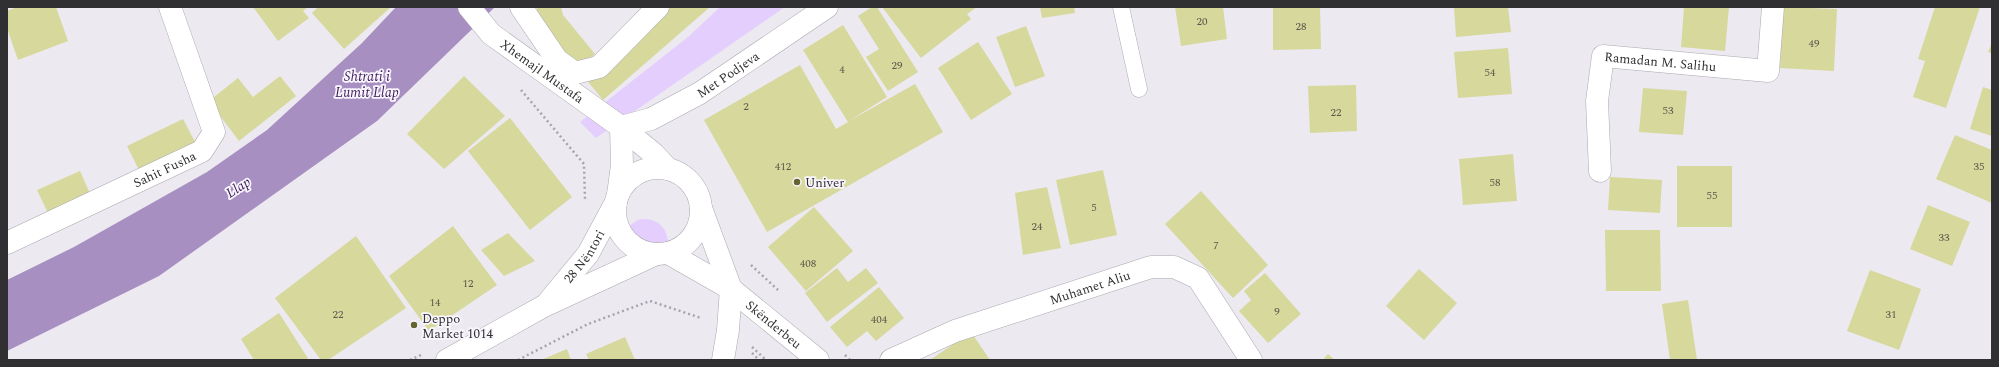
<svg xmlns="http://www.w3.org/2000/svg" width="1999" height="367" viewBox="0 0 1999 367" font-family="Spectral,serif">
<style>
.green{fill:#e4cefe}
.water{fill:#a78fc1}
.building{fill:#d7d89c}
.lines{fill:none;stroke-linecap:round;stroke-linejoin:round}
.service-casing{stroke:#aba8af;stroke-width:17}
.pedestrian-casing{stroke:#aba8af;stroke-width:23}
.minor-casing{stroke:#aba8af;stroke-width:23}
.secondary-casing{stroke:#aba8af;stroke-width:23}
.path{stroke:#a7a5ab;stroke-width:2.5;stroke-dasharray:2 3;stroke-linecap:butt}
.service{stroke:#fff;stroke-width:16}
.pedestrian{stroke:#fff;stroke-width:22}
.minor{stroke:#fff;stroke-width:22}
.secondary{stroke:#fff;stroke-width:22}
.poi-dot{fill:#646431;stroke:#faf6fe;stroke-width:1.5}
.labels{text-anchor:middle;stroke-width:3.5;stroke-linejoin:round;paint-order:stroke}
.number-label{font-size:11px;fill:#5a594c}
.street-label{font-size:13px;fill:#302f32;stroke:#faf6fe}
.poi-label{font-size:13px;fill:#302f32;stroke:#faf6fe;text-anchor:start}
.water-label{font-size:14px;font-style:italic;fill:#3d1c59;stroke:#faf6fe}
</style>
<rect width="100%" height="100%" fill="#ece9f1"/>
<path class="green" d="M720 7H785L596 138 580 122 688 37Z
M641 219C659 218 669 229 668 247L631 260C617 245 622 226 641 219Z"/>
<path class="water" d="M396 7H495L377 121 159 276 7 351V280L74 247 207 172 267 130 362 43Z"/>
<path class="building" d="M17 7H56L68 41 18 60 7 28V11Z
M253 7H308L303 11 309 18 278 41Z
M318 7H391L344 49 312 13Z
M537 7H561L563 15 595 54 576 70 537 18Z
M664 7H710L603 100 585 78Z
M872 7H877L918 72 888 91 866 57 879 49 858 16Z
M882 7H977L967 14 971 19 921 58Z
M1040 7H1074L1075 13 1042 18Z
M1175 7H1223L1227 39 1181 46Z
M1273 7H1320L1321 49 1273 50Z
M1454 7H1508L1511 32 1456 37Z
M1684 7H1729L1725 51 1681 47Z
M1783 7 1837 9 1834 71 1780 68Z
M1935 7H1980L1946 108 1913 97 1925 61 1918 59Z
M843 25 887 97 849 121 915 84 943 132 767 232 704 120 800 65 836 129 848 122 803 50Z
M1026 26 1045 76 1015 87 996 37Z
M978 42 1012 94 971 120 938 68Z
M1992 43V53L1988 52Z
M1508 48 1512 94 1458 98 1454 52Z
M280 76 296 96 239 141 209 101 238 78 253 97Z
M464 76 505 116 444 169 407 134Z
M1356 85 1357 131 1310 133 1308 86Z
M1983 87 1992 90V136L1970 129Z
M1643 88 1687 91 1683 135 1639 132Z
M510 118 572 197 530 230 468 151Z
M183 119 195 142 139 170 127 146Z
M1955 135 1992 150V203L1936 179Z
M1513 154 1517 201 1463 205 1459 159Z
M1677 166H1732V227H1677Z
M1103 170 1117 235 1070 245 1056 180Z
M80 171 91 196 49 215 37 190Z
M1610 177 1662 180 1660 213 1608 210Z
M1047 187 1061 248 1023 255 1015 193Z
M1201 191 1268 265 1233 298 1165 224Z
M1928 205 1970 222 1952 266 1910 249Z
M814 207 853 251 806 291 768 247Z
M453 226 497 285 429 331 389 276Z
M1605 230H1660L1661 291H1606Z
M508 233 535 261 504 276 481 250Z
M356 236 406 308 328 360H321L275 298Z
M837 268 848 282 866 268 878 283 827 322 805 293Z
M1419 269 1457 303 1424 340 1386 306Z
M1870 270 1921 289 1899 350 1847 331Z
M1265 273 1301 314 1268 343 1239 311 1251 300 1244 291Z
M879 287 904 318 876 341 867 331 847 347 830 327Z
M1688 300 1697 360H1670L1662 304Z
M279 313 309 360H254L241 339Z
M971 332 990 360H930Z
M625 337 635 360H589L586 354Z
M567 349 571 360H541Z
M1328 354 1335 360H1323Z"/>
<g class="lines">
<defs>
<path id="service" d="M1121 7 1139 89"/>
<path id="pedestrian" d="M521 7 557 60 575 73 599 67 658 7"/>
<g id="minor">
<path id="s1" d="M1600 171 1597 101 1603 56 1768 71 1773 7"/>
<path id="s2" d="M7 243 202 151 214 132 170 7"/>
<path d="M723 360 728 330 731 289"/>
<path id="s3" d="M891 360 955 331 1151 267H1174L1198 278 1251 360"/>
</g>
<g id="secondary">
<path id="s4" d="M469 7 491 34 621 127 654 154 668 169"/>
<path id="s5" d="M621 127 651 119 700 93 827 7"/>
<circle cx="658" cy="211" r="43"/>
<path d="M618 195 622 165 621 127"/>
<path d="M701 208 731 289"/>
<path id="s6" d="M668 253 731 289 818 360"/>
<path id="s7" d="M549 301 588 254 616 202"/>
<path d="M447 360 544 306 656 254"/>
</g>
</defs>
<use href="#service" class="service-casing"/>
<use href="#pedestrian" class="pedestrian-casing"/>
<use href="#minor" class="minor-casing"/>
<use href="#secondary" class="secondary-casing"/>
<path class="path" d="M521 90 584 164 585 200
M751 265 778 290
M752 347 766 360
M752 353 759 360
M845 355 850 360
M410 360 421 355
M518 360 588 324 650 301 701 318"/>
<use href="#service" class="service"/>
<use href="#pedestrian" class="pedestrian"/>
<use href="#minor" class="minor"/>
<use href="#secondary" class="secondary"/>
</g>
<g class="poi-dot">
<circle cx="797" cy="182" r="4"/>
<circle cx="414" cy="325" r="4"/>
</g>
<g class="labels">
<g class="number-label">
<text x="1202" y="25">20</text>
<text x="1301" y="30">28</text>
<text x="1814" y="47">49</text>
<text x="897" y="69">29</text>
<text x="842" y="73">4</text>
<text x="1490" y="76">54</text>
<text x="746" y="110">2</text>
<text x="1668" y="114">53</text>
<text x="1336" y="116">22</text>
<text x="783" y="170">412</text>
<text x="1979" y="170">35</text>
<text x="1495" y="186">58</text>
<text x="1712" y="199">55</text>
<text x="1094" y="211">5</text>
<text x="1037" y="230">24</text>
<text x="1944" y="241">33</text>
<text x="1216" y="249">7</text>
<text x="808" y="267">408</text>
<text x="468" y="287">12</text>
<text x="435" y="306">14</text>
<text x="1277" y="315">9</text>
<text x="338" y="318">22</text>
<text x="1891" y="318">31</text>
<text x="879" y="323">404</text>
</g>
<g class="street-label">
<text dy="5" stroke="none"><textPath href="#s1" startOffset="173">Ramadan M. Salihu</textPath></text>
<text dy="5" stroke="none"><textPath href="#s4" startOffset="98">Xhemajl Mustafa</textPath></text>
<text dy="5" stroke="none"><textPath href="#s5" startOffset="120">Met Podjeva</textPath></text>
<text dy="5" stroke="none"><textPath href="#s2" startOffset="174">Sahit Fusha</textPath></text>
<text dy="5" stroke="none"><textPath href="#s7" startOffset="57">28 Nëntori</textPath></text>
<text dy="5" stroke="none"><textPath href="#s3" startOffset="212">Muhamet Aliu</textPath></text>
<text dy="5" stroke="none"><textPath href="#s6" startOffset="128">Skënderbeu</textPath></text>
</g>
<g class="poi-label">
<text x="805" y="187">Univer</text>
<text x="422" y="323">Deppo<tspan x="422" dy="15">Market 1014</tspan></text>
</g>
<g class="water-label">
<text x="367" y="81">Shtrati i<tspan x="367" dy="16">Lumit Llap</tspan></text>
<text transform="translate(238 187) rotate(-33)" y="5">Llap</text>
</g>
</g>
<rect width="1999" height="367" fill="none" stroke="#302f32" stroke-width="16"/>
</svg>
